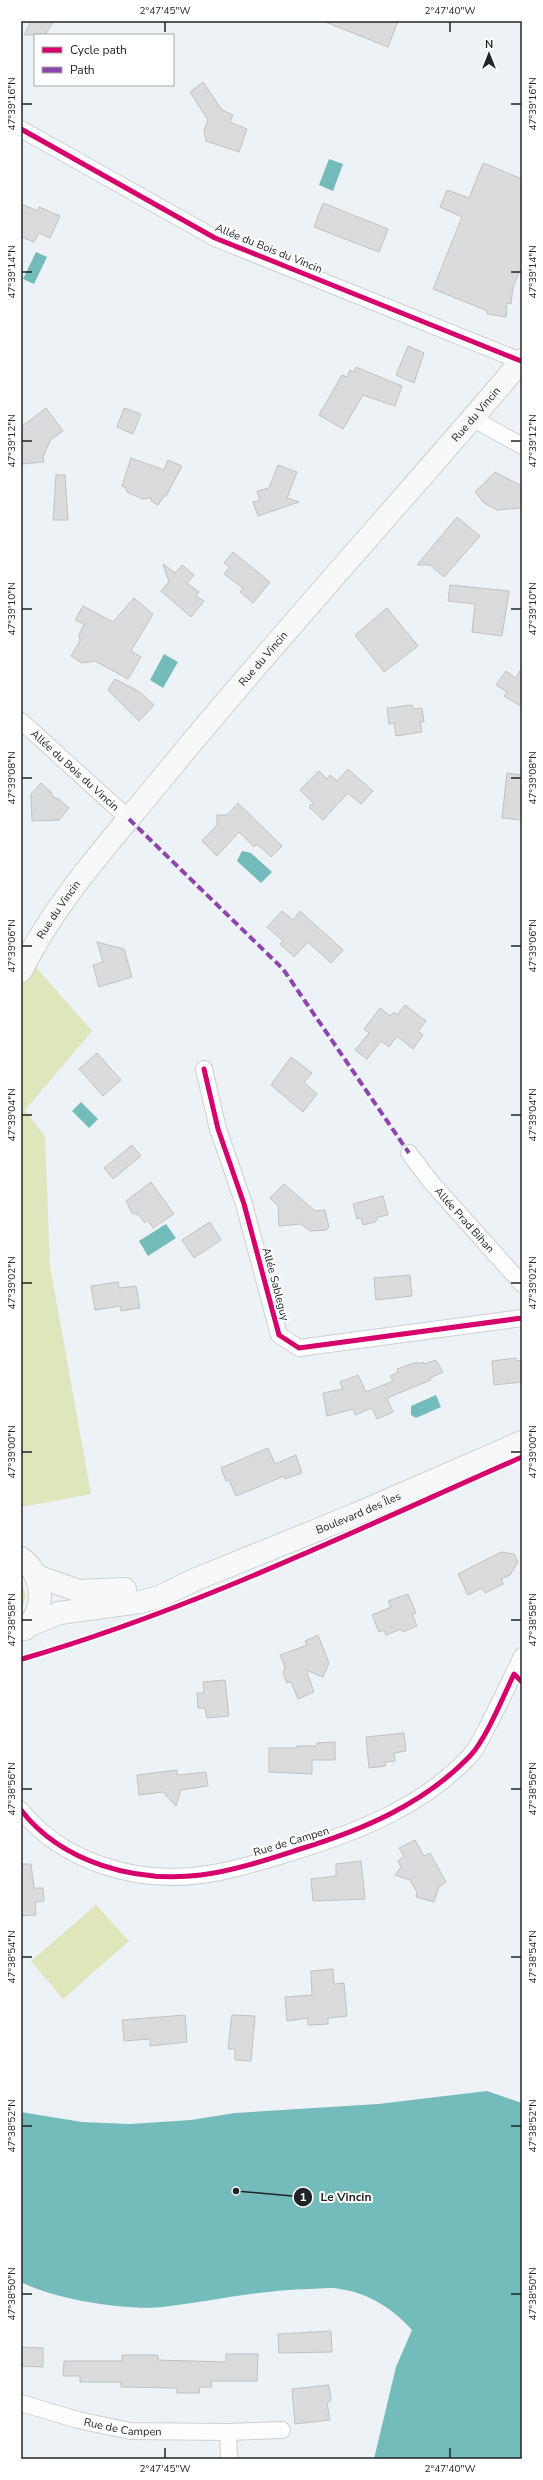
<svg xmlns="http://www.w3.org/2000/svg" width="543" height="2480" viewBox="0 0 543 2480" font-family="'Nunito Sans',sans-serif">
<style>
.green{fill:#dfe6bc}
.water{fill:#74bbbc}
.building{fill:#d9dbdc;stroke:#c0c2c2}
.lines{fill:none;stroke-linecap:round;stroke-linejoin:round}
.minor-casing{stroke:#ccd0d3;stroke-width:18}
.secondary-casing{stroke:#ccd0d3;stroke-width:24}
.minor{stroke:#fcfdfe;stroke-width:16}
.secondary{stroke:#f6f9f7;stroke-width:22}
.quiet{stroke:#8e44ad;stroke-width:4;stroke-dasharray:8 4;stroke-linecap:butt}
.cycleway-casing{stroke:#fff;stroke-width:8}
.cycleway{stroke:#d6006c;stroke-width:5}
.ticks{fill:none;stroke:#222528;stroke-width:1.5}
.labels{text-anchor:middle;stroke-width:4;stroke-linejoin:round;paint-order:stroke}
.street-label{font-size:11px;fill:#222528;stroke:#fff}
.leader{fill:none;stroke:#222528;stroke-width:1.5}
.callout-dot{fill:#222528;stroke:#fff;stroke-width:1.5}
.mark-label{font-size:12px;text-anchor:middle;font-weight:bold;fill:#fff}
.callout-label{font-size:12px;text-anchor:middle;font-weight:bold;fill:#222528;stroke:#fff;stroke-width:4;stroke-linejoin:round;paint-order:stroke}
.neatline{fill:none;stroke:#222528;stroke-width:1.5}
.ticks-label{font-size:10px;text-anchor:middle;fill:#222528}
</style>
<rect width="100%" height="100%" fill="#edf2f7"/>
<path class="green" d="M21 950 92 1031 25 1110 45 1137 50 1266 91 1494 21 1507Z
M21 1579 26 1596 21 1612Z
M96 1905 129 1941 63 1999 31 1961Z"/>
<path class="water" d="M329 159 343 164 333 191 319 185Z
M36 252 47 257 34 284 23 279Z
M164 654 178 662 163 688 150 680Z
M242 851 251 853 272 872 261 883 237 861Z
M81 1102 98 1119 89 1128 72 1111Z
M166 1224 176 1238 148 1256 139 1241Z
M436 1395 441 1407 416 1418 411 1415V1406Z
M487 2091 522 2103V2459H374L396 2367 412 2330C393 2309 369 2293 340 2289 331 2287 319 2289 310 2289 260 2290 212 2301 163 2307 127 2311 53 2299 21 2282V2112L82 2122 130 2124 191 2120 235 2113 378 2104Z"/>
<path class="building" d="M31 21H54L45 35H24Z
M323 21H398L388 47Z
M203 82 222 110 233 115 230 122 247 129 239 152 206 141 204 130 208 120 190 92Z
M483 163 522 179V266L513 287 511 304 507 303 506 317 487 314 488 311 433 289 462 217 440 207 447 190 469 198Z
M323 203 388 229 379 252 314 227Z
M21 204 38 211 39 207 60 216 50 238 39 233 34 242 21 237Z
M408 346 424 353 414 383 396 375Z
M356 367 402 386 395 406 363 395 343 429 319 415 342 375 347 377 350 370 354 372Z
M46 408 63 431 51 439 43 457 44 462 21 464V427Z
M124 408 141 414 133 434 117 427Z
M131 458 164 470 168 460 182 466 166 496H164L158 505 151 501 152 498 142 499 127 492 126 488 122 486Z
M278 465 297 472 287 498 299 502 258 516 253 502 260 500 257 491 269 488Z
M495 472 522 486V508L497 510 484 503 475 492Z
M56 475H65L68 520H53Z
M457 517 480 536 444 577 430 565H417Z
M233 552 270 582 253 603 240 592 243 588 224 574 230 567 224 563Z
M163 564 175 573 182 565 194 575 187 583 199 592 196 596 204 601 191 617 161 591 169 582Z
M450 585 509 591 502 636 472 632 475 604 448 601Z
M134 598 153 614 131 651 141 657 128 679 95 661 82 663 71 656 80 641 79 635 84 624 75 620 83 606 113 622Z
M387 608 418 646 384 672 355 635Z
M522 667V707L504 696 507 692 496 685 506 671 516 678Z
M115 679 140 692 154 705 139 721 108 690Z
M412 705 413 709 422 708 424 722H420L422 732 396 736 394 723 389 724 387 708Z
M348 769 373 791 361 804 348 793 323 820 309 807 313 803 300 790 319 771 327 779 330 775 337 781Z
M507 773 522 775V820L502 818Z
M41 783 51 792 53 797 59 799 69 808 59 820 32 821 31 794Z
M238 803 282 846 271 857 257 844 254 847 239 832 217 856 202 841 217 825V815H227Z
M282 911 293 920 300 911 343 950 331 963 308 942 294 957 280 944 283 941 267 927Z
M97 942 124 949 132 977 99 987 93 965 103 962Z
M405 1005 426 1021 418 1031 423 1035 413 1049 397 1036 389 1047 381 1041 367 1059 355 1050 369 1033 364 1029 380 1008 390 1016 394 1012 397 1015Z
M97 1053 121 1080 103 1096 79 1069Z
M291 1057 312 1073 304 1082 317 1094 303 1112 271 1085Z
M132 1145 141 1156 113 1179 104 1168Z
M151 1182 174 1214 153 1228 148 1220 145 1223 139 1215 132 1213 126 1201Z
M284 1184 315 1211 325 1210 329 1227 326 1230 310 1231 301 1224 279 1226 278 1206 270 1198Z
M383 1196 388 1215 378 1217 375 1222 363 1225 361 1218 357 1219 353 1204Z
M210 1222 221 1240 194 1258 182 1240Z
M410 1275 412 1296 376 1300 374 1278Z
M118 1282 119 1288 136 1286 140 1308 121 1311 120 1306 95 1310 91 1286Z
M516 1358V1361L522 1360V1382L494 1385 492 1361Z
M436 1360 443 1372 430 1378 431 1380 387 1398 393 1412 377 1419 372 1408 355 1415 353 1409 327 1416 323 1393 343 1389 340 1382 358 1375 366 1392 393 1381 390 1376 398 1372 397 1369 417 1362 418 1364 423 1362 424 1364Z
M268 1448 275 1464 296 1455 302 1473 285 1479 284 1476 236 1496 229 1480 226 1481 221 1468Z
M501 1552 514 1554 518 1562 510 1575 501 1579 503 1584 485 1593 482 1588 468 1595 458 1574Z
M408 1594 416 1613 412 1614 417 1626 403 1632 401 1629 386 1635 384 1630 379 1632 372 1615 391 1607 388 1601Z
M318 1635 329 1663 323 1677 306 1670 314 1692 298 1699 291 1682 287 1683 283 1673 285 1667 280 1655 307 1645 305 1641Z
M225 1680 229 1716 207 1718 205 1708H198L197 1693H204L203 1682Z
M404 1733 406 1751 394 1753 395 1761 385 1762 386 1766 369 1768 366 1737Z
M335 1742V1760H312V1774L269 1772V1748H297V1746H317V1743Z
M177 1770V1775L206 1772 208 1786 181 1790 176 1806 163 1792 139 1795 137 1775Z
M415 1840 424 1856 430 1853 446 1882 439 1887 434 1902 416 1897 417 1892 410 1880 395 1875 401 1867 398 1861 404 1856 399 1848Z
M361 1861 365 1899 313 1901 311 1879 336 1876V1864Z
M21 1864H31L34 1888H43L44 1901 35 1902 36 1915 21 1916Z
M333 1969 334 1984 344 1983 347 2016 328 2018V2024L308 2025V2018L287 2021 285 1997 312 1995 311 1971Z
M185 2015 187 2042 150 2046V2039L124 2041 122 2020Z
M232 2015 255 2016 251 2061 235 2060V2049H228Z
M331 2331 332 2352 279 2353 278 2334Z
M21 2347 43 2348V2367L21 2366Z
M226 2354H258L257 2381H211L212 2387H200L199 2393H177V2388L121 2387V2382H80V2376H63L64 2361H122V2355H158V2360L226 2362Z
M329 2385 331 2400 327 2403 330 2420 295 2424 292 2389Z"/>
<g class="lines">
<defs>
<g id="minor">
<path d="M21 129 215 238 521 361"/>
<path d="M472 418 522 446"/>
<path id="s1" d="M21 721 129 819"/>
<path d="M204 1069 218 1129 244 1204 279 1335 299 1348 522 1318"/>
<path id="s2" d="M409 1153 431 1182 522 1284"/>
<path d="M21 1810C62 1862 137 1884 201 1875 234 1871 265 1860 296 1851 360 1831 423 1806 470 1756 478 1747 484 1733 490 1722 501 1700 512 1678 522 1656"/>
<path id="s3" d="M21 2403 78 2420 130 2431 228 2432"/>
<path d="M229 2459 228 2432 282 2430"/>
</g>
<g id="secondary">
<path id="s4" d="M21 971C57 898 113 839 164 776 280 634 404 500 522 360"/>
<path d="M21 1558C44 1575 47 1609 25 1629"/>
<path d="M37 1576 79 1591 125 1589"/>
<path id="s5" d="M30 1625 59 1613 140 1602 159 1597 194 1580 354 1515 522 1442"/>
</g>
</defs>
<use href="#minor" class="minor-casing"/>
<use href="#secondary" class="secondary-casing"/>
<use href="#minor" class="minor"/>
<use href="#secondary" class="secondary"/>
<path class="quiet" d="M129 819 283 969 409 1153"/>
<defs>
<path id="cycleway" d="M21 129 215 238 521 361
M204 1069 218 1129 244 1204 279 1335 299 1348 522 1318
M22 1659C195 1609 358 1529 522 1457
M21 1810C62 1863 136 1883 201 1875 233 1871 266 1860 297 1850 360 1831 423 1805 470 1756 486 1739 503 1697 514 1674L522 1682"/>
</defs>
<use href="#cycleway" class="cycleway-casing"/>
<use href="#cycleway" class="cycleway"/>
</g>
<path class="ticks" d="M165 22V32M450 22V32M22 104H32M511 104H521M22 272H32M511 272H521M22 441H32M511 441H521M22 609H32M511 609H521M22 778H32M511 778H521M22 946H32M511 946H521M22 1115H32M511 1115H521M22 1283H32M511 1283H521M22 1452H32M511 1452H521M22 1620H32M511 1620H521M22 1789H32M511 1789H521M22 1957H32M511 1957H521M22 2126H32M511 2126H521M22 2294H32M511 2294H521M165 2448V2458M450 2448V2458"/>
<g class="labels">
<g class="street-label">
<text transform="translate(269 248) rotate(22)" y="4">Allée du Bois du Vincin</text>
<text dy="4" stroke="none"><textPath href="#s4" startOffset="720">Rue du Vincin</textPath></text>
<text dy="4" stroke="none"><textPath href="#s4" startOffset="396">Rue du Vincin</textPath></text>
<text dy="4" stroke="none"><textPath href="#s1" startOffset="73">Allée du Bois du Vincin</textPath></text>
<text dy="4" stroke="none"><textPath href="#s4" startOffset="72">Rue du Vincin</textPath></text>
<text dy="4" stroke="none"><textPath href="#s2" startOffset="87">Allée Prad Bihan</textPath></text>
<text transform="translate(276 1284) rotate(75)" y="4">Allée Sableguy</text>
<text dy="4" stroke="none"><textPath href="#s5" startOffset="349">Boulevard des Îles</textPath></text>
<text transform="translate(291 1841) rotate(-17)" y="4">Rue de Campen</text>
<text dy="4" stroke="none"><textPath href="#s3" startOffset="105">Rue de Campen</textPath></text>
</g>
</g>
<path class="leader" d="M236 2191L303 2197"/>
<g class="callout-dot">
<circle cx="236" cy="2191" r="4"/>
<circle cx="303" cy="2197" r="10"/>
</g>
<g class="mark-label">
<text x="303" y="2201">1</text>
</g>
<g class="callout-label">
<text x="346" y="2201">Le Vincin</text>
</g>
<rect width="543" height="2480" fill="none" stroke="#ffffff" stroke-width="44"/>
<rect x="34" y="34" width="140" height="52" fill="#ffffff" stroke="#a7a8a9"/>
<rect x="42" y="47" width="20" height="6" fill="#d6006c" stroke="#a7a8a9"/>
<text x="70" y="54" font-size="12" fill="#222528">Cycle path</text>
<rect x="42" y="67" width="20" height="6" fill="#8e44ad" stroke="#a7a8a9"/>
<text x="70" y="74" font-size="12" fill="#222528">Path</text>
<g transform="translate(489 54)" stroke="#ffffff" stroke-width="3" paint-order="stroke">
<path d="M0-3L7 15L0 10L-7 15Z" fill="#222528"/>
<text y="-6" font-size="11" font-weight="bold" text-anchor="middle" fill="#222528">N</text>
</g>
<rect x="22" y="22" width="499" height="2436" class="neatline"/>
<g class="ticks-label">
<text x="165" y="14">2°47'45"W</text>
<text x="450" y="14">2°47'40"W</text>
<text transform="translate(11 104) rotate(-90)" y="4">47°39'16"N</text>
<text transform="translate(532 104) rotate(-90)" y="4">47°39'16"N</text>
<text transform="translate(11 272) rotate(-90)" y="4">47°39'14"N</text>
<text transform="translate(532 272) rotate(-90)" y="4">47°39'14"N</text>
<text transform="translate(11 441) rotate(-90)" y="4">47°39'12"N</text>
<text transform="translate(532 441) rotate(-90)" y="4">47°39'12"N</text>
<text transform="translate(11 609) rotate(-90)" y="4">47°39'10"N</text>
<text transform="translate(532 609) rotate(-90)" y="4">47°39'10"N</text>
<text transform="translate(11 778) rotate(-90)" y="4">47°39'08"N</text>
<text transform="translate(532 778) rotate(-90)" y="4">47°39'08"N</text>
<text transform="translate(11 946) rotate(-90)" y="4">47°39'06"N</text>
<text transform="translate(532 946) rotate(-90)" y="4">47°39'06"N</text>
<text transform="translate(11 1115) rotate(-90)" y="4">47°39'04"N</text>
<text transform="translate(532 1115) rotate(-90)" y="4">47°39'04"N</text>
<text transform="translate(11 1283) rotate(-90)" y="4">47°39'02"N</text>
<text transform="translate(532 1283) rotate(-90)" y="4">47°39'02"N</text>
<text transform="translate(11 1452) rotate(-90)" y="4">47°39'00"N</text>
<text transform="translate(532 1452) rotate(-90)" y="4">47°39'00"N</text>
<text transform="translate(11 1620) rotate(-90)" y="4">47°38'58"N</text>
<text transform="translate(532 1620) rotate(-90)" y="4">47°38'58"N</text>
<text transform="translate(11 1789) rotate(-90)" y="4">47°38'56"N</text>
<text transform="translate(532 1789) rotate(-90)" y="4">47°38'56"N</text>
<text transform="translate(11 1957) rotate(-90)" y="4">47°38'54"N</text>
<text transform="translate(532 1957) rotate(-90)" y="4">47°38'54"N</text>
<text transform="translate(11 2126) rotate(-90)" y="4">47°38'52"N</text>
<text transform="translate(532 2126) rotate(-90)" y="4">47°38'52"N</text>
<text transform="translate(11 2294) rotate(-90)" y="4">47°38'50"N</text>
<text transform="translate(532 2294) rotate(-90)" y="4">47°38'50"N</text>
<text x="165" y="2472">2°47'45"W</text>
<text x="450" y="2472">2°47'40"W</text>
</g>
</svg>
